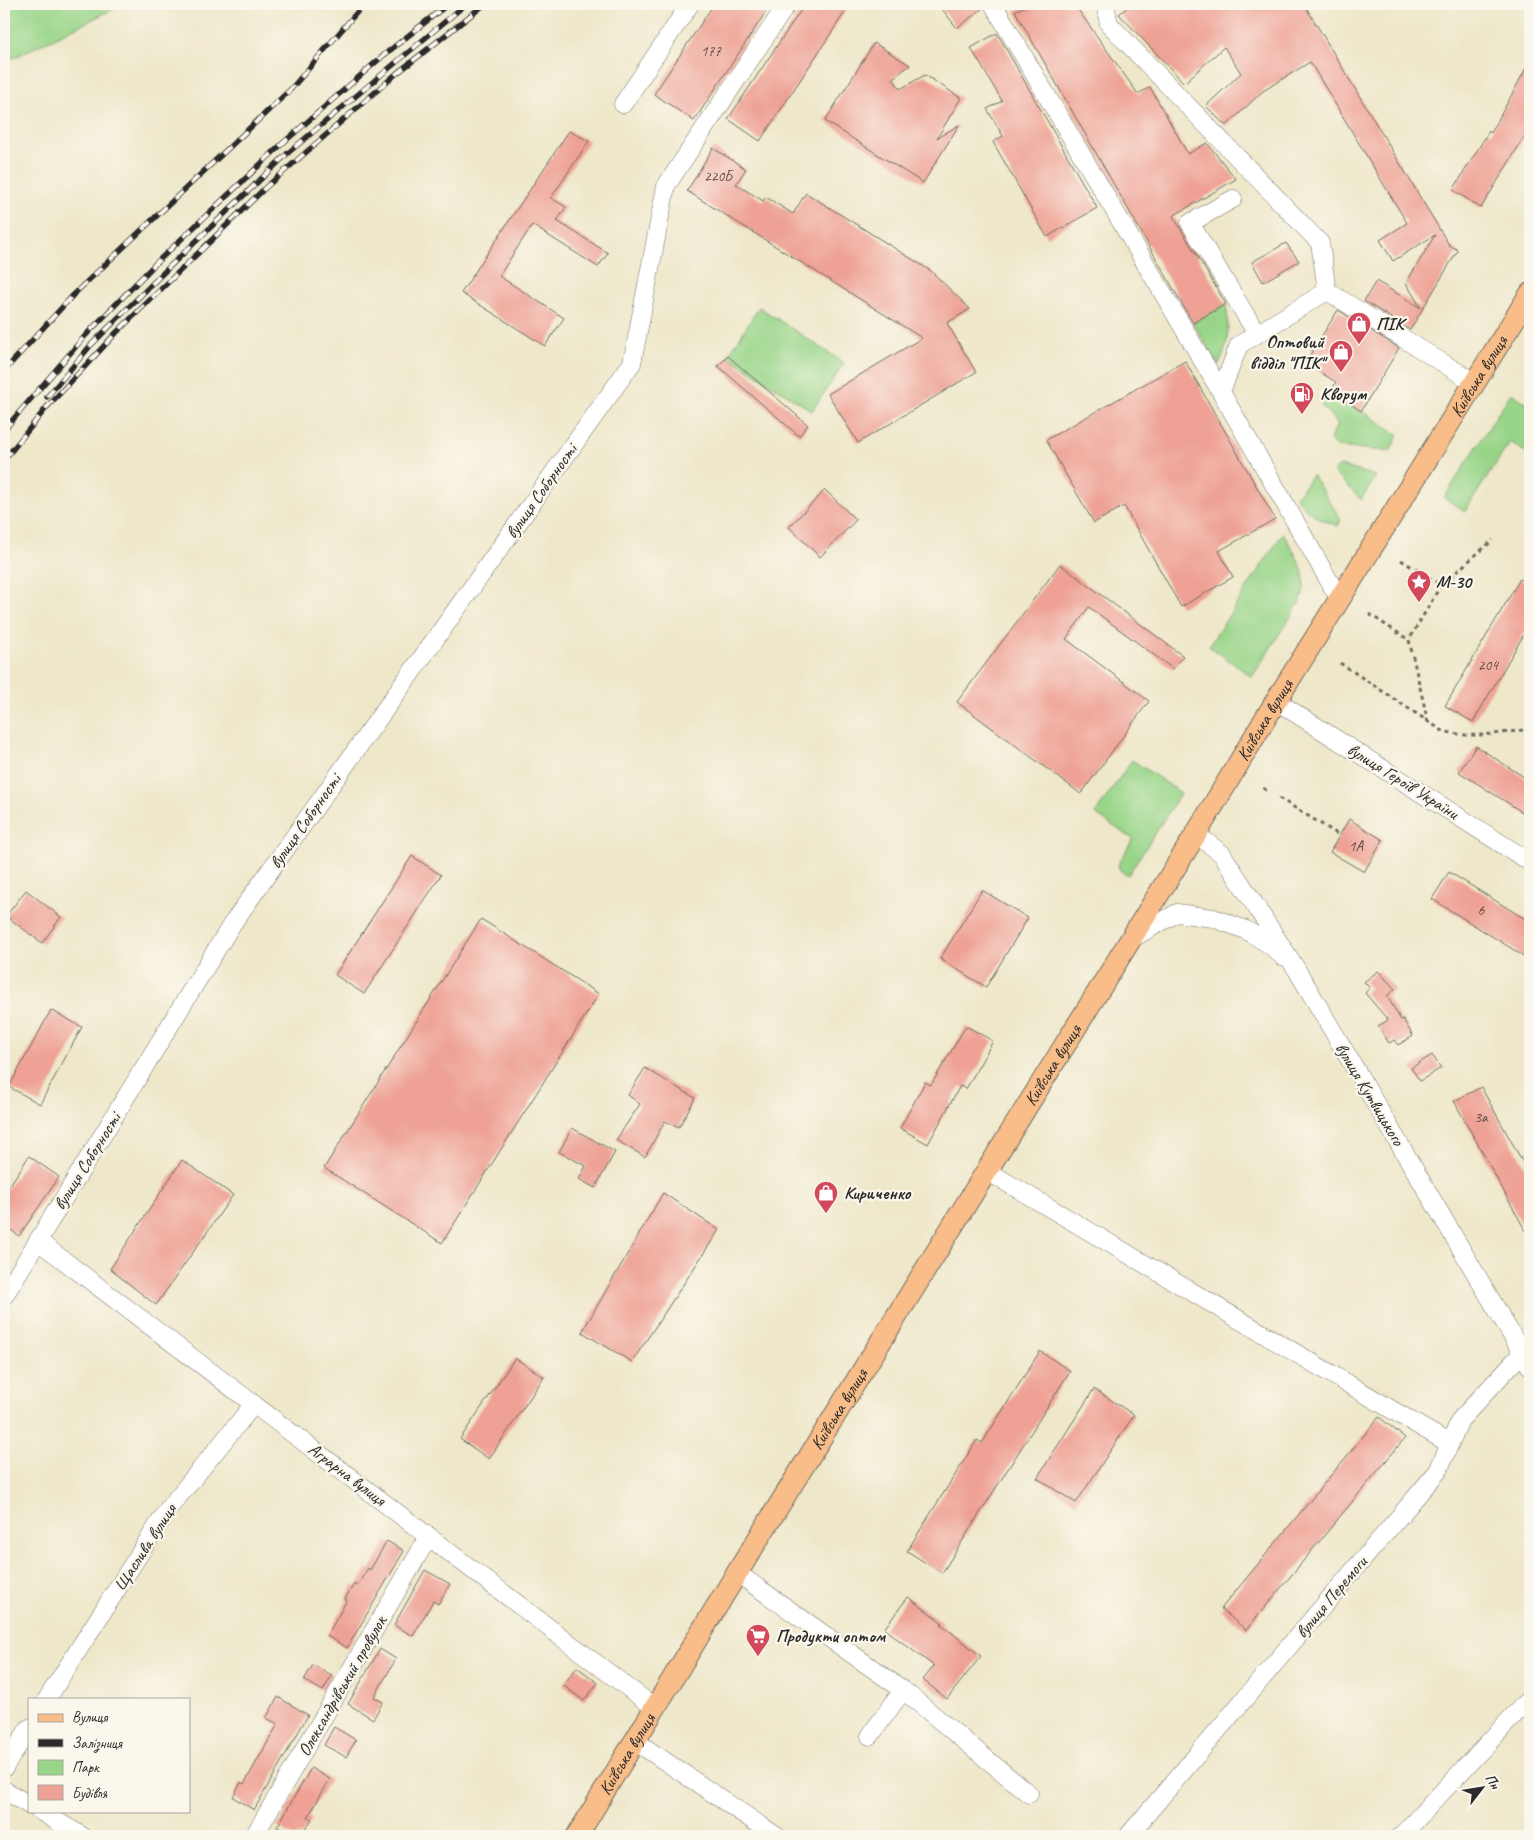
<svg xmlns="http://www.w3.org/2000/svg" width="1534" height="1840" viewBox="0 0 1534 1840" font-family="Caveat,sans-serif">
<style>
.green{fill:#99d589;stroke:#62805a}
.building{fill:#eea194}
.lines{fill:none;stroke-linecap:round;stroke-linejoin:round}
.minor-casing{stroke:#6f6d62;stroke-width:19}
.major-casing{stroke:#6f6d62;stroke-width:23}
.path{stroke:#6f6d62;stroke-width:3;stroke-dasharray:4 4;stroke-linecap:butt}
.minor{stroke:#fff;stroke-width:18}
.major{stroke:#f8bd89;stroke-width:21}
.rail-casing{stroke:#2b2b2b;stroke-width:5.5}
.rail{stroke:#fbf7ec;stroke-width:4;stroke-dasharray:11;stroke-linecap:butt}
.labels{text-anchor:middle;stroke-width:4.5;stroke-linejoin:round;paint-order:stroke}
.number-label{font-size:15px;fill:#5c4845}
.poi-label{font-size:18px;font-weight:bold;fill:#2b2b2b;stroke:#fbf7ec;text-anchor:start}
.street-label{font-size:18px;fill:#2b2b2b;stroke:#fbf7ec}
</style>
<rect width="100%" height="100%" fill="#fbf7ec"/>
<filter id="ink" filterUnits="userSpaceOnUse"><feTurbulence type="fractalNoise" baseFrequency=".02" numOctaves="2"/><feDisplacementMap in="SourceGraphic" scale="10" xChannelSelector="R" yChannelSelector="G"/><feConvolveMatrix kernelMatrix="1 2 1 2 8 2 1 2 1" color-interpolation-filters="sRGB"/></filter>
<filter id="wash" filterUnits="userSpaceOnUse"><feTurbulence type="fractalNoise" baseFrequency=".0096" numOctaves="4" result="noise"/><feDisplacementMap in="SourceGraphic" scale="20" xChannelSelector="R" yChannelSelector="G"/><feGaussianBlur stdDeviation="1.12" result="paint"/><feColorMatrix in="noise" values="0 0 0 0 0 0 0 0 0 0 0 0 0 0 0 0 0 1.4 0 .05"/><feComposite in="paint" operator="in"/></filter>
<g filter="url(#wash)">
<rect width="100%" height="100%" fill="#eee7c9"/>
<path class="green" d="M4 4H124L11 59 4 61Z
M1226 304C1229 326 1230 345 1218 365L1193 323Z
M759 307 844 363 812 411 728 356Z
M1330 390 1399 435 1390 451 1336 447 1330 439 1338 424 1321 405Z
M1511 393 1530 405V455L1510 442 1465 511 1444 498Z
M1340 466 1376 476 1361 500 1333 472Z
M1312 475 1341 519 1338 526C1320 520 1308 514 1296 497Z
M1283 533C1296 557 1312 575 1300 602L1252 677 1209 646Z
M1132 760 1181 793 1128 875 1120 870 1118 865 1133 839 1095 814Z"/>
<g id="blocks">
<path class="building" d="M714 4H771L694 121 654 94Z
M805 4H840L847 9 760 141 728 119Z
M938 4H982L983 8 957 28Z
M1030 4H1074L1138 94 1150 87 1188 154 1207 143 1236 179 1173 216 1226 304 1193 323 1015 11Z
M1131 4H1304L1449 245 1458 250 1410 330 1364 301 1376 281 1421 308 1406 283 1435 235 1393 261 1380 240 1407 223 1310 62 1263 91 1226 126 1206 106 1241 73 1224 47 1184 83 1119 14Z
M997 33 1097 208 1047 237 993 142 1003 136 987 109 1002 101 971 48Z
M874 43 910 65 893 78 900 89 925 75 961 98 937 138 959 125 923 183 825 121Z
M1530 61V136L1526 134 1481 208 1453 190 1489 131 1491 133Z
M569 131 589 141 551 198 566 207 557 221 608 253 598 267 532 225 499 276 564 318 545 346 461 293Z
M713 148 746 169 736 184 763 201 766 197 793 214 806 193 931 271 970 309 947 323 976 372 858 443 828 394 922 338 687 191Z
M1286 243 1299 261 1263 282 1252 262Z
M1338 310 1399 348 1361 411 1331 391 1336 382 1305 363Z
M728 356 808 425 799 436 718 366Z
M1185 361 1275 519 1219 551 1233 577 1181 607 1124 506 1094 523 1046 440Z
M825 490 856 520 820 557 789 527Z
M1060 564 1183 656 1173 669 1089 607 1066 639 1149 701 1081 794 957 702Z
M1520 579 1530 586V624L1473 722 1445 706Z
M1476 746 1530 781V817L1459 772Z
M1349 819 1383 840 1364 872 1330 852Z
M412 856 441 875 364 994 335 975Z
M1449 872 1530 922V960L1432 899Z
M26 890 61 917 42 943 6 916Z
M982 890 1028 918 986 987 940 959Z
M481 919 599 994 442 1243 324 1168Z
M1378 971 1395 989 1387 996 1401 1020 1403 1019 1413 1036 1398 1045 1394 1040 1389 1043 1378 1026 1388 1020 1365 993 1370 988 1364 982Z
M51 1010 82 1027 40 1104 9 1087Z
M966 1026 993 1041 966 1089 960 1086 928 1144 900 1128 925 1082 931 1085Z
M1432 1055 1441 1068 1420 1081 1411 1068Z
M645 1068 695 1098 679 1127 665 1121 645 1157 616 1140 640 1104 628 1095Z
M1481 1087 1530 1175V1239L1454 1101Z
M572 1128 615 1152 595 1188 579 1179 586 1166 559 1152Z
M29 1156 59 1177 19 1236 4 1225V1194Z
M182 1160 233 1195 156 1305 110 1269Z
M663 1193 719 1230 632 1362 582 1332Z
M1040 1351 1070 1371 942 1573 907 1551 977 1440 982 1443Z
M515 1358 544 1377 489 1459 460 1439Z
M1094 1389 1134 1415 1076 1503 1037 1478Z
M1379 1417 1405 1438 1246 1630 1221 1609Z
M387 1541 404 1551 347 1648 327 1636 347 1600 345 1599 354 1584 357 1586 368 1568 370 1570Z
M425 1570 450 1584 438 1604 433 1601 413 1636 394 1625Z
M908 1597 943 1623 941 1624 981 1656 947 1699 923 1680 934 1666 884 1629Z
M380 1649 396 1659 374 1697 383 1702 373 1719 348 1704Z
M313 1665 332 1675 323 1691 304 1680Z
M577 1667 598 1683 584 1701 563 1685Z
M278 1697 308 1715 254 1810 233 1797 241 1782 244 1784 278 1724 266 1718Z
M334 1727 356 1740 346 1757 324 1745Z
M311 1768 330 1779 308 1817 312 1819 301 1836H293L277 1827Z"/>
</g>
</g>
<g filter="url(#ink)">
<use href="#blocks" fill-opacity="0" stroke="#6f6d62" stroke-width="1"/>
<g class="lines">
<defs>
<path id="minor" d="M993 4 1221 392 1340 600
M1105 4 1109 24 1320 243 1327 291
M623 104 690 4
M1233 199 1190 223 1257 334
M1221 392 1239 345 1327 291 1475 383
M1276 701 1530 862
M1196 834 1222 854 1297 970 1530 1366
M1131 939 1177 913 1213 918 1246 930 1270 945 1282 956
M987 1171 1450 1444
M38 1241 655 1708
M4 1296 232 924 632 363 666 186 787 4
M737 1573 903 1690 1029 1794
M47 1699 168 1509 254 1404
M870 1736 903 1690
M635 1741 776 1836
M4 1768 29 1728
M4 1790 29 1805
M40 1811 82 1836
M254 1836 429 1536
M1128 1836 1438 1471 1460 1420 1523 1352
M1401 1836 1530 1698"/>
<g id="major">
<path id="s1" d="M577 1836 737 1573 1196 834 1276 701 1530 294"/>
</g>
</defs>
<use href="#minor" class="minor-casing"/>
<use href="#major" class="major-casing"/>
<path class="path" d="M1401 560 1441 585
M1369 614 1409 640
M1340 663 1441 730C1470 740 1500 733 1530 729
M1428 722 1409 640 1441 585 1493 540
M1263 788 1269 792
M1279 798 1339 835"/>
<use href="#minor" class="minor"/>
<use href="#major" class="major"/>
<defs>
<path id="rail" d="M4 371 75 293 291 89 364 4
M47 397 91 345 164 272 289 152 466 4
M4 430 85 336 156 263 283 143 384 55 448 4
M4 460 47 407 117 332 265 188 396 74 485 4"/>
</defs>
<use href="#rail" class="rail-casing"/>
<use href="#rail" class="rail"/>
</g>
</g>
<defs>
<symbol id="shop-pin" viewBox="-11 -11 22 30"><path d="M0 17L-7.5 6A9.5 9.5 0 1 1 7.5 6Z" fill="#d1495b" stroke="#fbf7ec"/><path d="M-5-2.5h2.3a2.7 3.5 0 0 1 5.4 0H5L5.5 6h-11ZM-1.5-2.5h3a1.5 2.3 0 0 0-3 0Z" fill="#fff"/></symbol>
<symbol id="fuel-pin" viewBox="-11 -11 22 30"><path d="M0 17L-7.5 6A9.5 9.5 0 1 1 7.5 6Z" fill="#d1495b" stroke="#fbf7ec"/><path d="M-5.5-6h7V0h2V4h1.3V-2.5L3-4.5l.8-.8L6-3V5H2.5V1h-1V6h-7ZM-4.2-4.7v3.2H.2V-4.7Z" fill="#fff"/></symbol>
<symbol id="sight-pin" viewBox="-11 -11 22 30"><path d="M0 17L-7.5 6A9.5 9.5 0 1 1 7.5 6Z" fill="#d1495b" stroke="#fbf7ec"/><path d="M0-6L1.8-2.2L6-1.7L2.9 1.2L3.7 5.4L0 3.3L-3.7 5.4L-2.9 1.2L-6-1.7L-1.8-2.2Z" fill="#fff"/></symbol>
<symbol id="supermarket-pin" viewBox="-11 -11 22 30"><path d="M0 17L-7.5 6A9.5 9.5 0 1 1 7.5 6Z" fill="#d1495b" stroke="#fbf7ec"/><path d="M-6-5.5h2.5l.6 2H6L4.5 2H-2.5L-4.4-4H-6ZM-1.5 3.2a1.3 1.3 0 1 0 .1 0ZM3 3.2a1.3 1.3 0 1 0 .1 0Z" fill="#fff"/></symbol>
</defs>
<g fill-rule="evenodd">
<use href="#shop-pin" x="1345" y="310" width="28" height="38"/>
<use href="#shop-pin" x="1327" y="338" width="28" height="38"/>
<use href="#fuel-pin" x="1288" y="380" width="28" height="38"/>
<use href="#sight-pin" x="1405" y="568" width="28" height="38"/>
<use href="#shop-pin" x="812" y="1179" width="28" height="38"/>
<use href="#supermarket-pin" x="744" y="1622" width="28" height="38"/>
</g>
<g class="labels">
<g class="number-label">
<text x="711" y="56">177</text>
<text x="718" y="181">220Б</text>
<text x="1488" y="670">204</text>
<text x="1356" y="851">1А</text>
<text x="1481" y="915">6</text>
<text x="1481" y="1122">3а</text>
</g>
<g class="poi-label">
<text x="1376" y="330">ПІК</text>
<text x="1324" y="348" text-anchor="end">Оптовий<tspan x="1324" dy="21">відділ "ПІК"</tspan></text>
<text x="1320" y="400">Кворум</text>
<text x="1436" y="588">М-30</text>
<text x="844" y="1199">Кириченко</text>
<text x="776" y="1642">Продукти оптом</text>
</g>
<g class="street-label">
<text dy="6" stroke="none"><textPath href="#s1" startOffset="1716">Київська вулиця</textPath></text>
<text transform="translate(541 491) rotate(-55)" y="6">вулиця Соборності</text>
<text dy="6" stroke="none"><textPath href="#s1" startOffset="1311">Київська вулиця</textPath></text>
<text transform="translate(1403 781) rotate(32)" y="6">вулиця Героїв України</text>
<text transform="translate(305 821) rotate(-55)" y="6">вулиця Соборності</text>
<text dy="6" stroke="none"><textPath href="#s1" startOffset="906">Київська вулиця</textPath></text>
<text transform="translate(1370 1094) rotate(59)" y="6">вулиця Кутвицького</text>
<text transform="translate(87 1161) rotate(-58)" y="6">вулиця Соборності</text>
<text dy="6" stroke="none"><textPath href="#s1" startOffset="501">Київська вулиця</textPath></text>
<text transform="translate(347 1474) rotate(37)" y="6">Аграрна вулиця</text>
<text transform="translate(145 1547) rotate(-57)" y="6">Щаслива вулиця</text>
<text transform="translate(1331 1597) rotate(-50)" y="6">вулиця Перемоги</text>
<text transform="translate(342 1686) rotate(-60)" y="6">Олександрівський провулок</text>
<text dy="6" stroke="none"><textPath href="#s1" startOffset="96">Київська вулиця</textPath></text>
</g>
</g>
<rect width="1534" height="1840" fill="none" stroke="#fbf7ec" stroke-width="20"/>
<rect x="28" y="1698" width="162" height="115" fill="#fbf7ec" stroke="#a8a59f"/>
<rect x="38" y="1714" width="25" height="8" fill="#f8bd89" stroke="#a8a59f"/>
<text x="72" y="1722" font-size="15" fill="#2b2b2b">Вулиця</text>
<rect x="38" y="1739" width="25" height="8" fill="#2b2b2b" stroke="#a8a59f"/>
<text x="72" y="1748" font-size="15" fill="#2b2b2b">Залізниця</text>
<rect x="38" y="1760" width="25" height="15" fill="#99d589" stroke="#a8a59f"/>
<text x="72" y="1772" font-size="15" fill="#2b2b2b">Парк</text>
<rect x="38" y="1785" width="25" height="15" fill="#eea194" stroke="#a8a59f"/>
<text x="72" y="1798" font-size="15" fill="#2b2b2b">Будівля</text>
<g transform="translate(1482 1788) rotate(59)" stroke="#fbf7ec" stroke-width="4" paint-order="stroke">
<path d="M0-4L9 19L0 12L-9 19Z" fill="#2b2b2b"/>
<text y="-8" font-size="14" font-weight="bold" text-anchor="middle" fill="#2b2b2b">Пн</text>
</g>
</svg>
